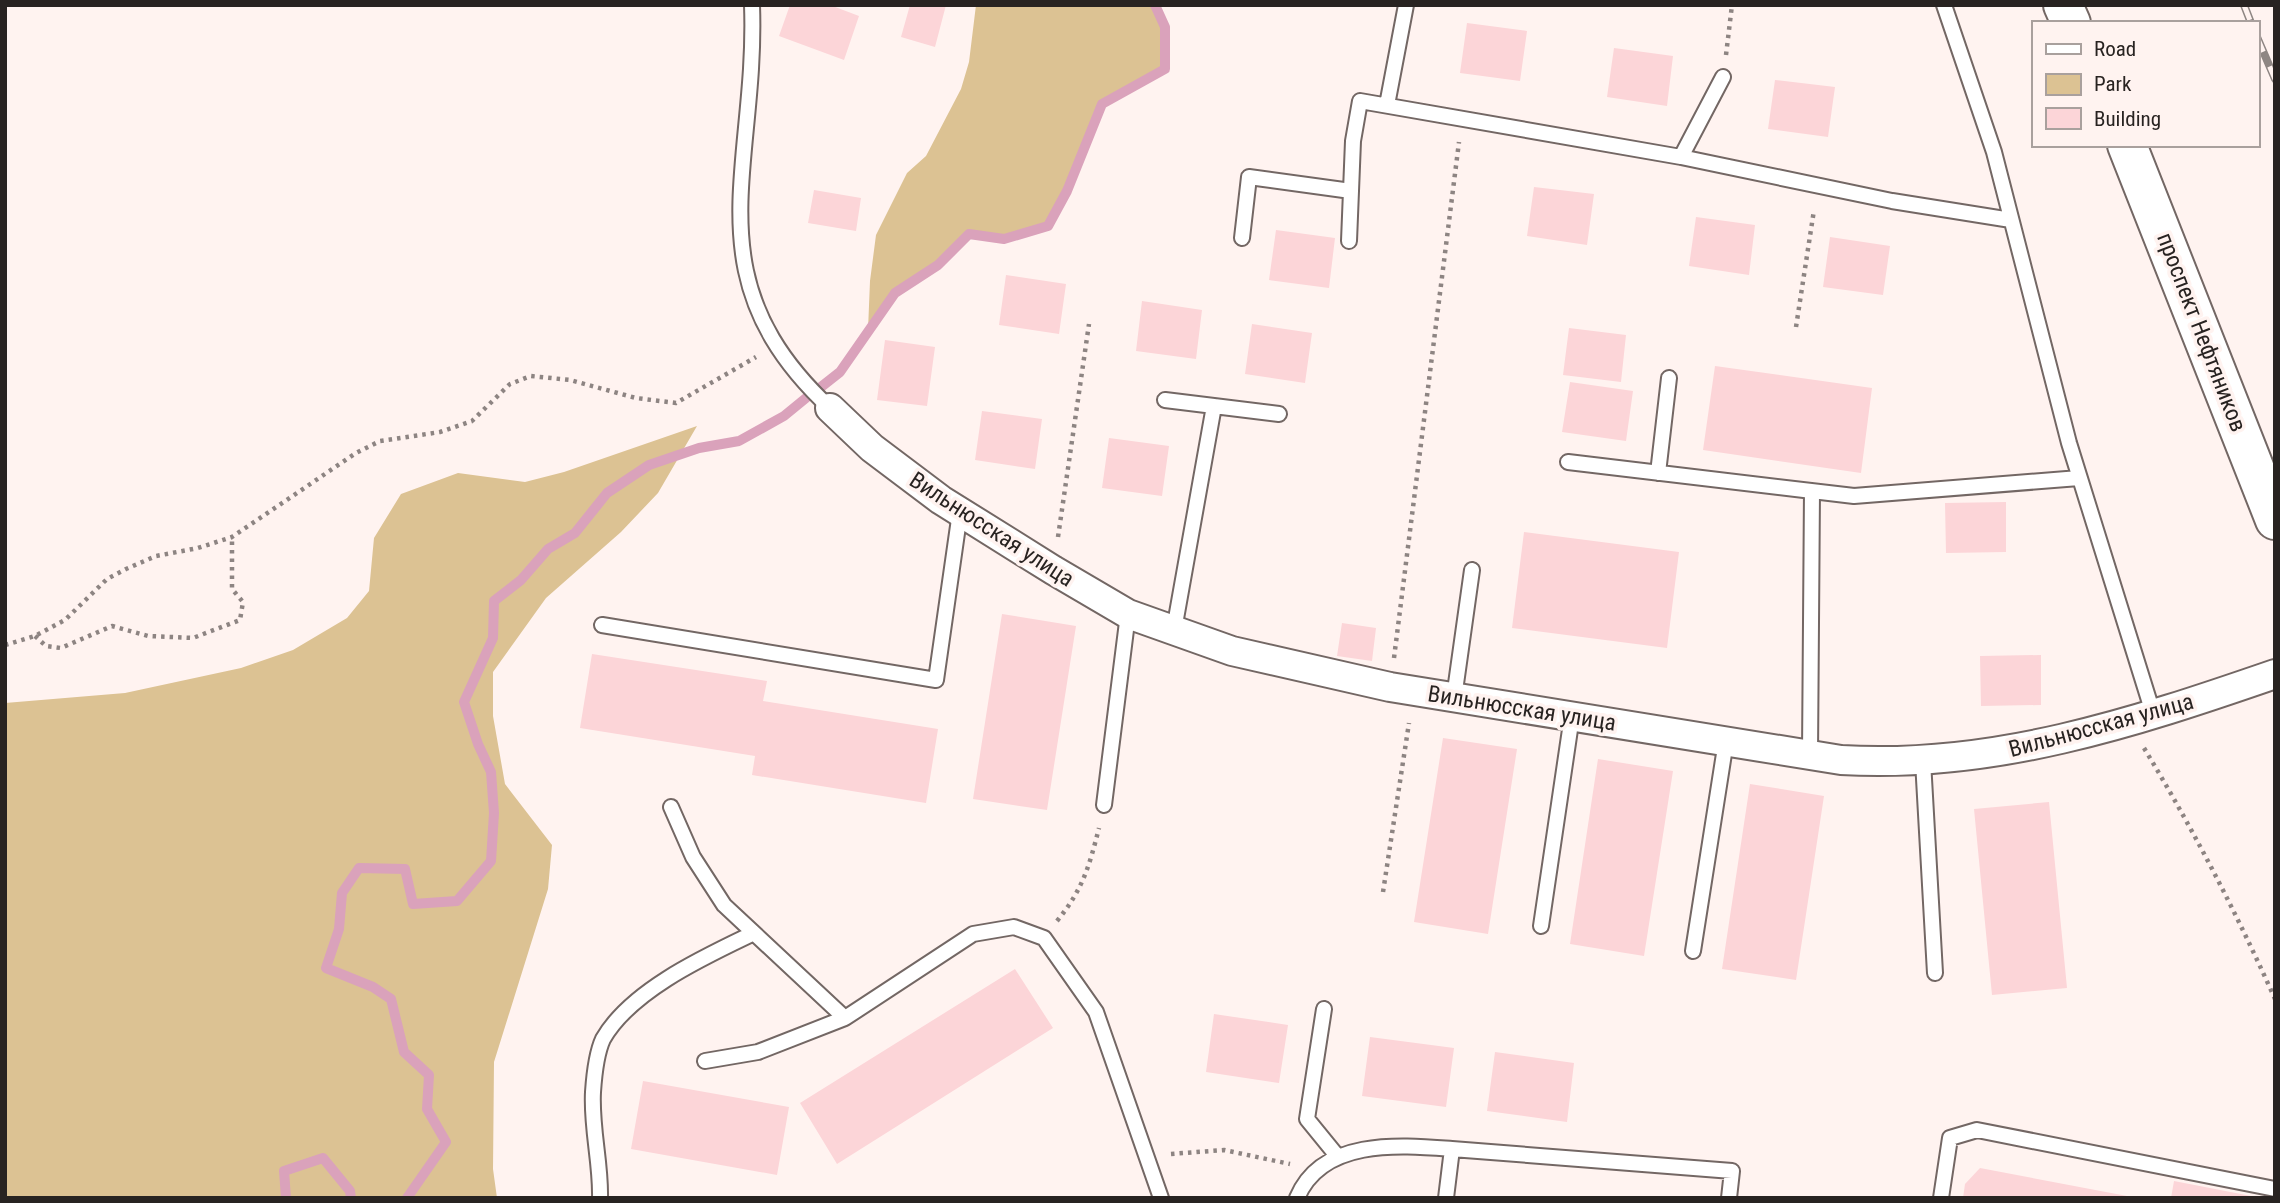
<svg xmlns="http://www.w3.org/2000/svg" width="2280" height="1203" viewBox="0 0 2280 1203" font-family="'Roboto Condensed',sans-serif">
<style>
.green{fill:#dcc293}
.lines{fill:none;stroke-linecap:round;stroke-linejoin:round}
.stream{stroke:#daa2bb;stroke-width:10}
.building{fill:#fcd5d8}
.lane-casing{stroke:#736764;stroke-width:18}
.street-casing{stroke:#736764;stroke-width:32}
.secondary-casing{stroke:#736764;stroke-width:42}
.path{stroke:#8d8482;stroke-width:4.5;stroke-dasharray:3.5 5;stroke-linecap:butt}
.lane{stroke:#fff;stroke-width:14}
.street{stroke:#fff;stroke-width:28}
.secondary{stroke:#fff;stroke-width:38}
.rail-casing{stroke:#8e8683;stroke-width:8}
.rail{stroke:#fff3f0;stroke-width:5;stroke-dasharray:16;stroke-linecap:butt}
.labels{text-anchor:middle;stroke-width:7;stroke-linejoin:round;paint-order:stroke}
.street-label{font-size:23px;fill:#282321;stroke:#fff3f0}
</style>
<rect width="100%" height="100%" fill="#fff3f0"/>
<path class="green" d="M976 5H1155L1165 27V69L1102 105 1067 191 1048 226 1004 239 969 234 938 265 895 293 868 330 870 281 876 235 907 173 926 156 961 89 969 62Z
M697 426 658 493 621 532 546 598 493 672V716L505 784 552 845 548 889 494 1062 493 1169 497 1198H5V703L125 693 241 668 293 650 347 618 369 591 374 538 401 494 458 473 525 482 564 472Z"/>
<g class="lines">
<path class="stream" d="M821 387 840 372 895 293 938 265 969 234 1004 239 1048 226 1067 191 1102 104 1165 69V27L1155 5
M286 1198 284 1171 323 1158 350 1191 351 1198
M407 1198 446 1142 427 1109 429 1075 404 1052 391 999 373 987 326 968 339 929 342 893 359 868 405 869 413 904 457 901 491 861 494 813 491 772 478 744 464 702 493 638 494 601 521 580 548 549 575 533 607 493 649 465 699 448 739 441 784 416 806 398"/>
</g>
<path class="building" d="M790 5H830L859 16 844 60 779 36Z
M910 5H946L935 47 901 37Z
M1467 23 1527 31 1520 81 1460 73Z
M1614 48 1673 56 1667 106 1607 97Z
M1775 80 1835 87 1828 137 1768 129Z
M1534 187 1594 194 1587 245 1527 236Z
M814 190 861 198 856 231 808 223Z
M1696 217 1755 225 1749 275 1689 266Z
M1276 230 1335 238 1329 288 1269 280Z
M1830 237 1890 246 1883 295 1823 287Z
M1006 275 1066 284 1059 334 999 325Z
M1142 301 1202 310 1196 359 1136 351Z
M1252 324 1312 333 1305 383 1245 374Z
M1569 328 1626 335 1621 382 1563 375Z
M885 340 935 347 927 406 877 400Z
M1715 366 1872 388 1861 473 1703 450Z
M1570 382 1633 391 1626 441 1562 432Z
M982 411 1042 419 1035 469 975 460Z
M1109 438 1169 446 1162 496 1102 488Z
M2006 502V552L1946 553 1945 503Z
M1524 532 1679 552 1667 648 1512 628Z
M1002 614 1076 626 1047 810 973 799Z
M1342 623 1376 628 1372 661 1337 656Z
M592 654 767 681 763 701 938 729 926 803 752 775 755 756 580 728Z
M2041 655V705L1981 706 1980 656Z
M1443 738 1517 749 1488 934 1414 922Z
M1598 759 1673 771 1644 956 1570 944Z
M1750 784 1824 796 1796 980 1722 969Z
M2049 802 2067 988 1992 995 1974 809Z
M1015 969 1053 1028 837 1164 800 1103Z
M1214 1014 1288 1025 1279 1083 1206 1072Z
M1370 1037 1454 1048 1446 1107 1362 1096Z
M1495 1052 1574 1063 1567 1122 1487 1111Z
M643 1081 789 1107 777 1175 631 1149Z
M1980 1168 2127 1196V1198H1963L1965 1184Z
M2174 1181 2251 1196V1198H2171Z"/>
<g class="lines">
<defs>
<path id="lane" d="M752 5C758 168 689 277 830 408
M1944 5 1994 152 2069 443 2153 713
M1387 105 1406 5
M1681 157 1723 77
M1242 238 1249 177 1351 191 1353 141 1360 101 1681 157 1892 201 2011 220
M1349 241 1351 191
M1165 400 1279 414
M1568 462 1854 496 2079 478
M1658 473 1669 378
M602 625 936 680 960 512
M1174 630 1214 406
M1454 698 1472 570
M1810 754 1812 491
M1923 761 1935 973
M1104 805 1128 614
M671 807 693 857 724 905 845 1018
M1541 926 1572 716
M1693 951 1726 741
M1324 1009 1307 1119 1338 1157
M705 1061 758 1052 845 1018 973 934 1014 927 1044 938 1096 1012 1161 1198
M600 1198C601 1163 591 1128 593 1092 594 1077 597 1052 603 1039 631 990 706 956 754 933
M1297 1198C1322 1138 1400 1145 1452 1149
M1446 1198 1452 1149 1732 1171 1729 1198
M1941 1198 1950 1138 1977 1130 2275 1189"/>
<path id="street" d="M830 408 872 448 941 500 1053 570 1128 614 1232 651 1390 687 1841 760C1993 769 2133 723 2275 674"/>
<path id="secondary" d="M2063 5 2071 23
M2127 145 2275 520"/>
</defs>
<use href="#lane" class="lane-casing"/>
<use href="#street" class="street-casing"/>
<use href="#secondary" class="secondary-casing"/>
<path class="path" d="M1726 55 1732 5
M1796 327 1814 210
M1058 537 1089 324
M35 636 46 646 61 648 112 626 148 636 193 638 240 620 243 602 232 589V537
M5 645 35 636 65 620 107 579 126 569 156 556 198 548 232 537 356 453 380 441 440 432 472 421 510 384 531 376 570 380 636 398 676 403 756 357
M1394 658 1459 142
M2144 748C2193 829 2236 912 2275 999
M1383 892 1409 723
M1057 921C1083 889 1089 867 1099 828
M1171 1154 1224 1150 1290 1164"/>
<use href="#lane" class="lane"/>
<use href="#street" class="street"/>
<use href="#secondary" class="secondary"/>
<defs>
<path id="rail" d="M2244 5 2251 23
M2257 37 2275 79"/>
</defs>
<use href="#rail" class="rail-casing"/>
<use href="#rail" class="rail"/>
</g>
<g class="labels">
<g class="street-label">
<text transform="translate(2202 332) rotate(69)" y="8">проспект Нефтяников</text>
<text transform="translate(992 529) rotate(33)" y="8">Вильнюсская улица</text>
<text transform="translate(1522 708) rotate(9)" y="8">Вильнюсская улица</text>
<text transform="translate(2101 725) rotate(-15)" y="8">Вильнюсская улица</text>
</g>
</g>
<rect width="2280" height="1203" fill="none" stroke="#282321" stroke-width="14"/>
<rect x="2032" y="21" width="228" height="126" fill="#fff3f0" stroke="#a9a09d" stroke-width="2"/>
<rect x="2046" y="44" width="35" height="10" fill="#ffffff" stroke="#a9a09d" stroke-width="2"/>
<text x="2094" y="56" font-size="21" fill="#282321">Road</text>
<rect x="2046" y="74" width="35" height="21" fill="#dcc293" stroke="#a9a09d" stroke-width="2"/>
<text x="2094" y="91" font-size="21" fill="#282321">Park</text>
<rect x="2046" y="108" width="35" height="21" fill="#fcd5d8" stroke="#a9a09d" stroke-width="2"/>
<text x="2094" y="126" font-size="21" fill="#282321">Building</text>
</svg>
